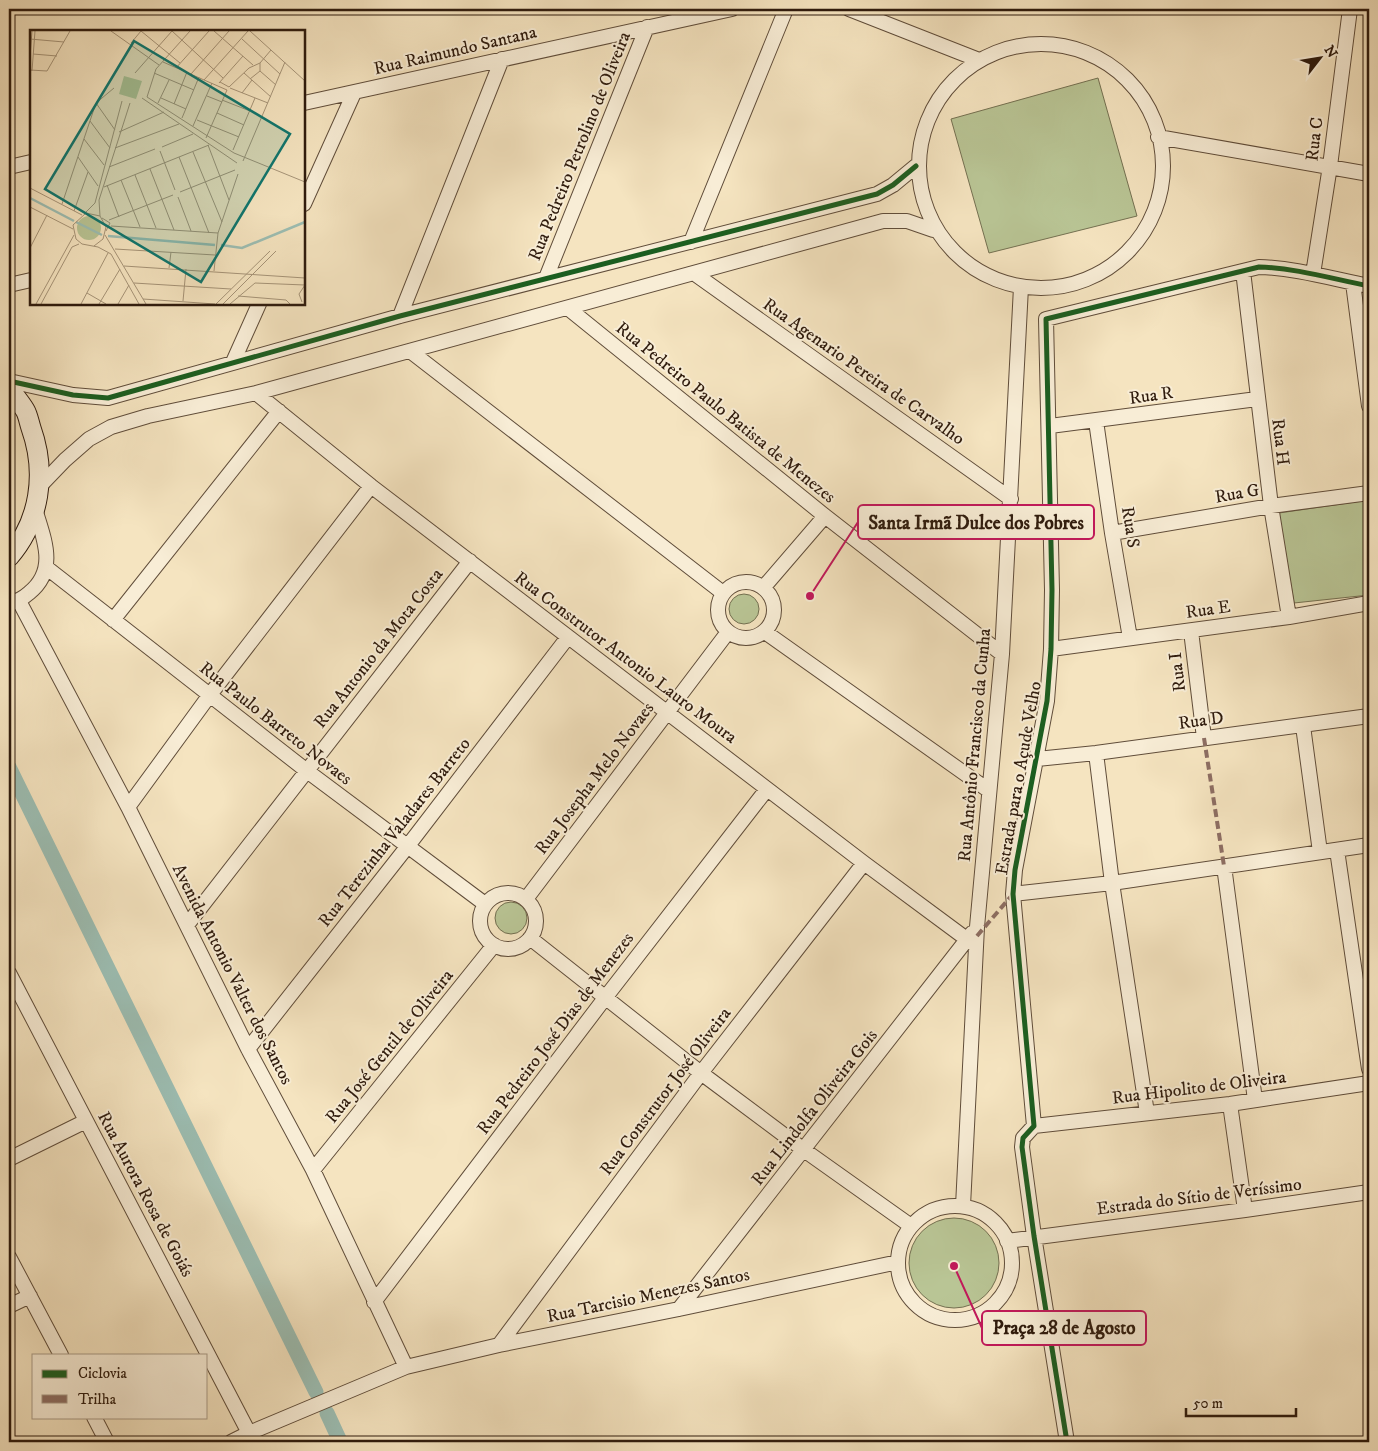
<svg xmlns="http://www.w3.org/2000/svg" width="1378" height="1451" viewBox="0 0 1378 1451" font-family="'IM FELL DW Pica',serif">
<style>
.green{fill:#b9c595;stroke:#747051}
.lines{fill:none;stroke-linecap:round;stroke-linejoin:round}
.stream{stroke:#707d71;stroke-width:4.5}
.canal{stroke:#9cbeb3;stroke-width:15}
.street-casing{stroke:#604d3a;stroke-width:16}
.secondary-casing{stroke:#2f1b0d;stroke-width:21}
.street{stroke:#f8edd6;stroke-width:14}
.secondary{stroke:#f8edd6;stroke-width:19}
.quiet{stroke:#8d6e63;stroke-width:4;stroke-dasharray:8 4;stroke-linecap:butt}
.cycleway-casing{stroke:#f8edd6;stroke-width:8}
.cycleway{stroke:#1b5e20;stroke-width:5}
.labels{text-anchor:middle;stroke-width:4;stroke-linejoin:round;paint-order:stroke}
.street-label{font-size:18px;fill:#2f1b0d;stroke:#f8edd6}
.inset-river{fill:none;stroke:#9cbeb3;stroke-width:2.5}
.inset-road{fill:none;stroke:#a69478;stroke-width:1}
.view{fill:#0f766e;fill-opacity:0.15;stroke:#0f766e;stroke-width:2.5}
.inset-edge{fill:none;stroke:#2f1b0d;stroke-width:2.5}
.leader{fill:none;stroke:#c2185b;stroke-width:2}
.callout-dot{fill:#c2185b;stroke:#f8edd6;stroke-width:2}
.callout{fill:#f8edd6;stroke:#c2185b;stroke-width:2}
.callout-label{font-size:19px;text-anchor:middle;font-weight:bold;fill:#2f1b0d}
</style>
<rect width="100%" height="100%" fill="#f5e4c0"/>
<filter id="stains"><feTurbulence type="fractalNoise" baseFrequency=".004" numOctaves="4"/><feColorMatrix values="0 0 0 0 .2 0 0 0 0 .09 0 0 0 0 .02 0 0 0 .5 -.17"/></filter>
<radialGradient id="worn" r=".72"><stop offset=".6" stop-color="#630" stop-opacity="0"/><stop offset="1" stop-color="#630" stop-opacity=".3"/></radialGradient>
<path class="green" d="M1098 78 1137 216 989 253 951 119Z
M1369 500V595L1294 603 1279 513Z
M729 609a15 15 0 1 1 30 0a15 15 0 1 1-30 0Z
M495 918a16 16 0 1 1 32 0a16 16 0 1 1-32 0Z
M909 1263a45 45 0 1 1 90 0a45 45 0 1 1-90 0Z"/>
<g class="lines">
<path class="stream" d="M339 1439 341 1442"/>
<path class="canal" d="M9 767 316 1392
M327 1413 339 1439"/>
<defs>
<path id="street" d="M849 9 979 60
M919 166a122 122 0 1 1 244 0a122 122 0 1 1-244 0Z
M304 103 732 9
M1158 137 1369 174
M9 167 31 162
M304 204 354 93
M691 242 786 9
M1243 271 1271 506 1289 617
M695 274 1011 499
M1313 274 1330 166 1350 9
M546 278 647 27
M1353 283 1369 406
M9 285 31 280
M569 309 825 516 1002 654
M400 316 502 59
M410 351 723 593
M233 362 259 304
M9 381 73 395 108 398 400 316 877 194 893 185 916 166
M256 393 371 486 864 863 976 946
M1096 421 1112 533 1130 638
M1050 426 1257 399
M40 486 65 460 89 439 111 427 148 416 256 393 883 221H907L933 230
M1112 533 1271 506 1369 493
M47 568 307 771 485 904
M718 610a28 28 0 1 1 56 0a28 28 0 1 1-56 0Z
M763 588 825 516
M19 601 128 807 248 1049 313 1170 406 1367
M9 603C18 601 22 599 29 593 58 570 44 539 35 509
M113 620 279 411
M1191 631 1204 738
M765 632 988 790
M1051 649 1289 617 1369 603
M1303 726 1320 852
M1096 753 1112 883 1147 1113
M1037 759 1096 753 1369 716
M128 807 209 696 371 486
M1337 850 1369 1069
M1224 866 1255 1100
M480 921a28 28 0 1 1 56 0a28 28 0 1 1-56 0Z
M1013 894 1112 883 1369 845
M526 899 728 632
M187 925 470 561
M530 938 701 1073 804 1150 911 1226
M9 973 249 1433
M248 1049 407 847 568 637
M1230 1104 1245 1210
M1034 1126 1230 1104 1369 1083
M9 1159 86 1121
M313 1170 494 945
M963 1206 977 927 1002 654 1021 287
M898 1263a57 57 0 1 1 114 0a57 57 0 1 1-114 0Z
M1007 1241 1245 1210 1369 1192
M9 1257 61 1355
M374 1302 605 998 767 789
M9 1306 30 1296
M679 1309 972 933
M499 1345 701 1073 864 863
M94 1417 107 1442
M231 1442 249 1433 406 1367 499 1345 679 1309 898 1262
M1067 1442 1034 1236 1022 1147 1023 1138 1034 1126 1013 894 1015 870 1047 701 1051 649 1052 590 1046 319 1259 267C1296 268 1333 279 1369 286"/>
<path id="secondary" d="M9 388C14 395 20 402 25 410 28 415 29 422 31 428 47 473 40 521 9 557"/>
</defs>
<use href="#street" class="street-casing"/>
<use href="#secondary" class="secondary-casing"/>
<use href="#street" class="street"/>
<use href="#secondary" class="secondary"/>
<path class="quiet" d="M1204 738 1224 866
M977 936 1013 894"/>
<defs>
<path id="cycleway" d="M9 381 73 395 108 398 400 316 877 194 893 185 916 166
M1067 1442 1034 1236 1022 1147 1023 1138 1034 1126 1013 894 1015 870 1047 701 1051 649 1052 590 1046 319 1259 267C1296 268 1333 279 1369 286"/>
</defs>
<use href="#cycleway" class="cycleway-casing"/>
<use href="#cycleway" class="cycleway"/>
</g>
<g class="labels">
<g class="street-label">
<text transform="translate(455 50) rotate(-13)" y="6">Rua Raimundo Santana</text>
<text transform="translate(1314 139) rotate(-83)" y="6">Rua C</text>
<text transform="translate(579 146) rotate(-68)" y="6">Rua Pedreiro Petrolino de Oliveira</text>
<text transform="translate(864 371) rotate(35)" y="6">Rua Agenario Pereira de Carvalho</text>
<text transform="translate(1151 395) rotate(-8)" y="6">Rua R</text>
<text transform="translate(726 412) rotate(39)" y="6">Rua Pedreiro Paulo Batista de Menezes</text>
<text transform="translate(1281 442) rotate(83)" y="6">Rua H</text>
<text transform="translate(1237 493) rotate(-10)" y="6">Rua G</text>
<text transform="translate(1131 527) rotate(81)" y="6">Rua S</text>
<text transform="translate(1208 609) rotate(-8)" y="6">Rua E</text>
<text transform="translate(378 648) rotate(-52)" y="6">Rua Antonio da Mota Costa</text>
<text transform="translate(626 657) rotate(37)" y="6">Rua Construtor Antonio Lauro Moura</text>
<text transform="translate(1177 672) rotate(-97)" y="6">Rua I</text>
<text transform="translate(1201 720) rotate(-8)" y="6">Rua D</text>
<text transform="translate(276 723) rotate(38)" y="6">Rua Paulo Barreto Novaes</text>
<text transform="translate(974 745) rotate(-85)" y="6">Rua Antônio Francisco da Cunha</text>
<text transform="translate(594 778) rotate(-53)" y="6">Rua Josepha Melo Novaes</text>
<text transform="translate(1018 778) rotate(-80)" y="6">Estrada para o Açude Velho</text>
<text transform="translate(394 832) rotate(-52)" y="6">Rua Terezinha Valadares Barreto</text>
<text transform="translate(233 974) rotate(63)" y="6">Avenida Antonio Valter dos Santos</text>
<text transform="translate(555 1033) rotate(-53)" y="6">Rua Pedreiro José Dias de Menezes</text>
<text transform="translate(389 1046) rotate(-51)" y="6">Rua José Gentil de Oliveira</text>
<text transform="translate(1199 1087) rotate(-7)" y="6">Rua Hipolito de Oliveira</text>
<text transform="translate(665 1091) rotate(-53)" y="6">Rua Construtor José Oliveira</text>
<text transform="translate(814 1107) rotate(-52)" y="6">Rua Lindolfa Oliveira Gois</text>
<text transform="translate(146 1194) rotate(62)" y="6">Rua Aurora Rosa de Goiás</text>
<text transform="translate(1199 1196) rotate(-7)" y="6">Estrada do Sítio de Veríssimo</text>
<text transform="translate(648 1295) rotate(-12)" y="6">Rua Tarcisio Menezes Santos</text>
</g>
</g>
<g transform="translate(30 30)">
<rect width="275" height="275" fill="#f5e4c0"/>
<path d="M94 46 112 51 106 69 89 64ZM47 198a12 12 0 1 1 24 0a12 12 0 1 1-24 0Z" fill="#b9c595"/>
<path class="inset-river" d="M0 168 44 191M46 192 72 205M78 206 185 215M191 215 212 218 275 192"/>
<path class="inset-road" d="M81 1 129 35M111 1 150 33M142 1 193 48M160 1 126 39 117 67 204 123 275 152M184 1 223 35M220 1 275 51M0 9 34 12M212 9 250 44M101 13 111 1M3 24 27 26M0 27 2 1M133 32 197 60M146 38 179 1M0 40 17 41 40 1M2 41 5 1M230 41 246 55M105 43 142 1M124 43 164 60M214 43 241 67M161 44 199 1M220 49 230 41V33L241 20M174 50 218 1M190 52 199 57 219 38 230 33M189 53 213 26M200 58 238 73M212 63 222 50M177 66 192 72M112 68 207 133M131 68 156 79M192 70 220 81M66 73 85 100M128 73 139 50M144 74 157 42M187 83 214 95M152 88 169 47M167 90 209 107M60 91 80 118M163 96 182 53M89 102 134 82M176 108 197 60M54 109 74 135M178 115 199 170M132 117 163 104M85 118 149 94M203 120 225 68M130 121 145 160M163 122 192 192M48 127 68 156M149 127 179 203M213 131 255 32M79 137 125 119M120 139 144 200M105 145 126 198M91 150 110 197M77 155 89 187M74 157 179 115M0 158 52 185M150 162 205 140M148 167 161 201M32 174 66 73 84 58M0 177 43 199M44 181 58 142M56 182 65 173 92 71M70 186 69 170 100 73M72 188 80 193 76 201M79 190 143 165M81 196 188 203M75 205 116 274M64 216 73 209 76 197 70 186 56 183 43 195 46 209 52 214 68 217 81 224 109 274M0 218 17 185M85 219 185 225M94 236 275 248M139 238 141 222M184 241 188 203 208 144M104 253 201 259M57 263 76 274M208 266 256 270 260 274M113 269 185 274M153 271 156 239M272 272 269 264 275 255M6 274 44 205M11 274 42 217 49 214M51 274 78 223M69 274 90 239M88 274 99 255M186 274 240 221M193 274 246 221M200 274 225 253 275 255"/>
<path class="view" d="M104 11 260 104 171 252 15 159Z"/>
<rect width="275" height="275" class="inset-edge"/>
</g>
<path class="leader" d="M810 596L858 522M954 1266L982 1328"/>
<g class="callout-dot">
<circle cx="810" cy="596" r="5"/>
<circle cx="954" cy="1266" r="5"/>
</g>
<g class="callout">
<rect x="858" y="505" width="236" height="34" rx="5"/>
<rect x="982" y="1311" width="164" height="34" rx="5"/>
</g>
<g class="callout-label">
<text x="976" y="529">Santa Irmã Dulce dos Pobres</text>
<text x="1064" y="1334">Praça 28 de Agosto</text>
</g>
<rect width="1378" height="1451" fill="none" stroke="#f5e4c0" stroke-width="30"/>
<rect x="10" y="10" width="1358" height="1431" fill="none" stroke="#2f1b0d" stroke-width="2.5"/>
<rect x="15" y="15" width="1348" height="1421" fill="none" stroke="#2f1b0d"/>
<rect x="32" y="1354" width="175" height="65" fill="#f8edd6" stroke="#a89986"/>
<rect x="42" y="1370" width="25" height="8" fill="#1b5e20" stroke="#a89986"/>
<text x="78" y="1378" font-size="15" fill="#2f1b0d">Ciclovia</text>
<rect x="42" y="1395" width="25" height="8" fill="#8d6e63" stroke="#a89986"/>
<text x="78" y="1404" font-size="15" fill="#2f1b0d">Trilha</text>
<g transform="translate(1320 58) rotate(59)" stroke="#f8edd6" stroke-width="4" paint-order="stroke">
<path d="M0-4L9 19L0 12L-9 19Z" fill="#2f1b0d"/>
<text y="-8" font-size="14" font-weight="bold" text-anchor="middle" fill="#2f1b0d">N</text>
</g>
<path d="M1186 1408v8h110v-8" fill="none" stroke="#2f1b0d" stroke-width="2.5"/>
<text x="1193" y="1408" font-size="15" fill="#2f1b0d" stroke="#f8edd6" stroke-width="4" paint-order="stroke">50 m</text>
<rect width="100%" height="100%" filter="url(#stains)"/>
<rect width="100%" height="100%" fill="url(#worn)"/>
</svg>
